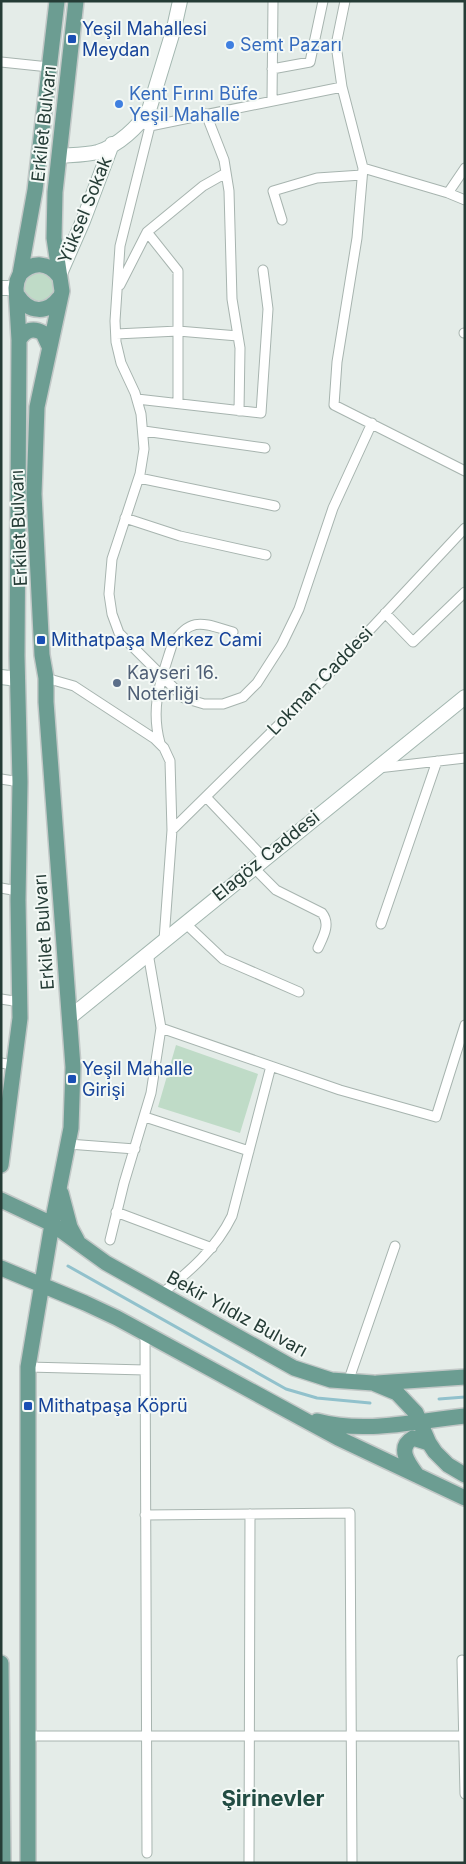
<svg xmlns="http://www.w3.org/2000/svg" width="466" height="1864" viewBox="0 0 466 1864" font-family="Inter,sans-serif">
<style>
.green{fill:#bfdbc7}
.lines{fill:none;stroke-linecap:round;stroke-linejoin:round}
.stream{stroke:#91c1cc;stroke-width:3}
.street-casing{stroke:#a7b4af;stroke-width:11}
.secondary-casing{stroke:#a3b7b0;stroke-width:16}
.primary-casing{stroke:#c2c8c7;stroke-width:18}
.street{stroke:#fff;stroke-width:9}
.secondary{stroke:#fff;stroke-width:14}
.primary{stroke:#6c9d92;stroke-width:15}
.transit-dot{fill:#1a4fb4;stroke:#f4f9f6;stroke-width:2}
.shop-dot{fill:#3f7fe0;stroke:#f4f9f6;stroke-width:2}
.service-dot{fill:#5c6f8a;stroke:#f4f9f6;stroke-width:2}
.labels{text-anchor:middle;stroke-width:4;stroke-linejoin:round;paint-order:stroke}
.transit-label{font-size:18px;fill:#164399;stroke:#f4f9f6;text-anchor:start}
.shop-label{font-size:18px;fill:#366cbe;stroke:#f4f9f6;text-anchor:start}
.street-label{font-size:18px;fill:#253c36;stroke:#f4f9f6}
.service-label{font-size:18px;fill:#4e5e75;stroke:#f4f9f6;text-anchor:start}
.district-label{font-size:22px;font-weight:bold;fill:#224c43;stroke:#f4f9f6}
</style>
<rect width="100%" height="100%" fill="#e4ece8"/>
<path class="green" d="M38 270 53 278 56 289 52 299 35 304 23 294 24 278Z
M176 1045 258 1074 240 1133 158 1107Z"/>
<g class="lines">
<path class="stream" d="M68 1266 286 1389 317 1398 370 1403
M439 1399 465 1397"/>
<defs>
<path id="street" d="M345 1 336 45 342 87 363 168 357 238 337 362 334 405 465 471
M1 62 49 67
M272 69 310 62 323 1
M272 100 273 1
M206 114 224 160 229 191 232 299 240 348 239 411
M139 123 150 126 120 246 115 321 116 342 121 363 135 393 141 414 144 449 140 474 112 559 109 594 112 614 119 633 184 698 204 704H223L243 697 257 683 282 644 299 609 333 508 372 423
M150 126 342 87
M363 168 448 193 465 200
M448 193 465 168
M282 220 273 191 317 178 362 175
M147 232 178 271V403
M120 285 147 232 203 186 226 173
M464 333H465
M116 334 178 331 238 336
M137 399 261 413 268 309 263 270
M144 431 265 448
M139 478 275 506
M125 518 180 536 266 555
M385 613 413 642 465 592
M46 678 74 686 155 739 164 748 170 761 172 830 164 940
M160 743C150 706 161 680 172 645 191 615 204 624 233 632
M378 768 465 758
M1 779 20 782
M206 797 264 858
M172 830 309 695 465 528
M253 867 276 890 322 913C331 924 323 937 318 948
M1 888 18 891
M185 923 223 959 299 992
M381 924 437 761
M1 999 20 1002
M161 1028 340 1090 436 1117 465 1025
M1 1063 13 1065
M145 1117 249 1151
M68 1144 135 1149
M116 1212 212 1248
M110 1240 124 1183 151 1093 161 1028 148 953
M161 1294C189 1272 216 1249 232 1216L271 1066
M145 1333 147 1853
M28 1367 145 1370
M348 1382 395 1246
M145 1515 350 1513 352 1863
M465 1661 462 1660 465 1794
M29 1736H463
M249 1863 250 1514"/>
<path id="secondary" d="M59 156C71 155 86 155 98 152 119 145 138 127 149 110L174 28 180 1
M59 276 83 221 112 144
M1 288H16
M1 677 18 679
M69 1018 465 697"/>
<path id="primary" d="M20 274C33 261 48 262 59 276
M18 296C29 313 47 314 59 298
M19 340C25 330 33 327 43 333L49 346
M1 1165 20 1018 18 900 20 782 17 656 19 340 16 288 17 281 20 274 35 190 57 1
M61 1193 70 1227 77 1240
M1 1200 52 1224 106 1263 294 1368 331 1380 373 1383 397 1393 416 1413 429 1443 435 1452 448 1465 465 1475
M1 1268 85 1303 117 1318 338 1438 465 1498
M377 1383 465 1377
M317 1421C366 1434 415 1421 465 1416
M417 1475C409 1464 396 1448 413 1438L429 1443
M1 1663 3 1863
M28 1863V1367L52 1224 71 1128 73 1067 46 702V678L42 655 34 494 37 407 62 291 54 238 55 192 76 1"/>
</defs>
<use href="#street" class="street-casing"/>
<use href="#secondary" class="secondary-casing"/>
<use href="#primary" class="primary-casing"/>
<use href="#street" class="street"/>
<use href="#secondary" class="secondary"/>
<use href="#primary" class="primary"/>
</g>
<g class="transit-dot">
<rect x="67" y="34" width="10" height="10" rx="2.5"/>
<rect x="36" y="635" width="10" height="10" rx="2.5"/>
<rect x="67" y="1074" width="10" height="10" rx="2.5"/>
<rect x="23" y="1401" width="10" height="10" rx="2.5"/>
</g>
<g class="shop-dot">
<circle cx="230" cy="45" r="5"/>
<circle cx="119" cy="104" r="5"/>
</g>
<circle class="service-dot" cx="117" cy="683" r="5"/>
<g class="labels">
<g class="transit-label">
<text x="82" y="35">Yeşil Mahallesi<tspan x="82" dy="21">Meydan</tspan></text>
<text x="51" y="646">Mithatpaşa Merkez Cami</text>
<text x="82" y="1075">Yeşil Mahalle<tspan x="82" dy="21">Girişi</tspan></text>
<text x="38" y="1412">Mithatpaşa Köprü</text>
</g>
<g class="shop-label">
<text x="240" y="51">Semt Pazarı</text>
<text x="129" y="100">Kent Fırını Büfe<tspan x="129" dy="21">Yeşil Mahalle</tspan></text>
</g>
<g class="street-label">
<text transform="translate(44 124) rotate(-84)" y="6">Erkilet Bulvarı</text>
<text transform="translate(85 210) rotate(-68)" y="6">Yüksel Sokak</text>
<text transform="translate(19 528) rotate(-92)" y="6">Erkilet Bulvarı</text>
<text transform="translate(320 681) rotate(-46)" y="6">Lokman Caddesi</text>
<text transform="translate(266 856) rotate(-39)" y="6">Elagöz Caddesi</text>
<text transform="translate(44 932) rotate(-94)" y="6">Erkilet Bulvarı</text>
<text transform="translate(237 1314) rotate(29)" y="6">Bekir Yıldız Bulvarı</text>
</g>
<g class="service-label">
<text x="127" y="679">Kayseri 16.<tspan x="127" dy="21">Noterliği</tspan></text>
</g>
<g class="district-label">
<text x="273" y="1806">Şirinevler</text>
</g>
</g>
<rect width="466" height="1864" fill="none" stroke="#253c36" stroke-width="5"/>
</svg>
